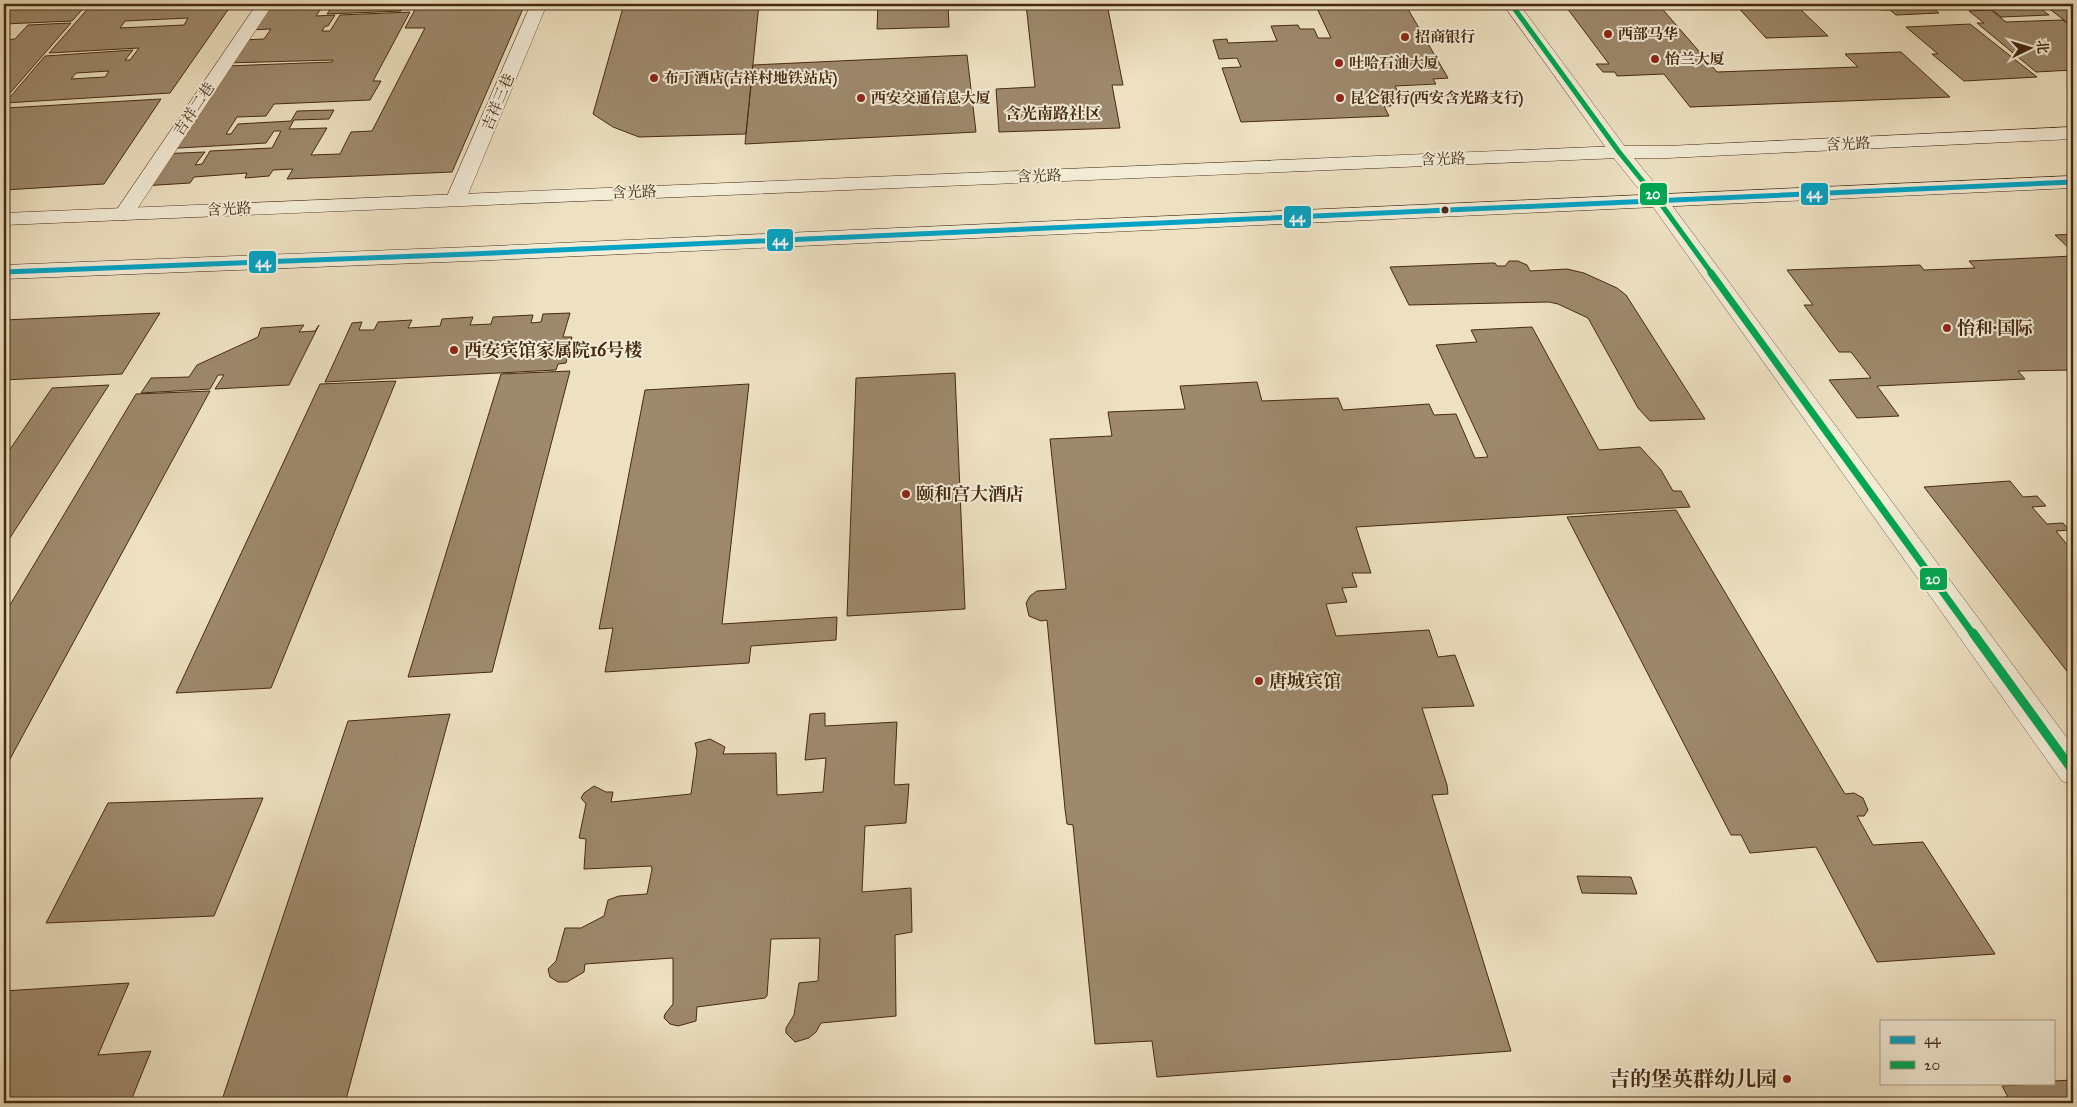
<svg xmlns="http://www.w3.org/2000/svg" width="2077" height="1107" viewBox="0 0 2077 1107" font-family="'IM FELL Great Primer','Noto Serif SC',serif">
<style>
.building{fill:#9d896d;stroke:#462a11;fill-rule:evenodd}
.lines{fill:none;stroke-linecap:round;stroke-linejoin:round}
.minor-casing{stroke:#70583d;stroke-width:1}
.tertiary-casing{stroke:#70583d;stroke-width:1}
.secondary-casing{stroke:#462a11;stroke-width:1}
.minor{fill:#f3ecd7;fill-rule:evenodd}
.tertiary{fill:#f3ecd7;fill-rule:evenodd}
.secondary{fill:#f3ecd7;fill-rule:evenodd}
.bus-1-casing{stroke:#f3ecd7;stroke-width:8}
.bus-2-far2-casing{stroke:#f3ecd7;stroke-width:8}
.bus-2-far1-casing{stroke:#f3ecd7;stroke-width:11}
.bus-2-casing{stroke:#f3ecd7;stroke-width:13}
.bus-1{stroke:#04a3c5;stroke-width:5}
.bus-2-far2{stroke:#00a651;stroke-width:5}
.bus-2-far1{stroke:#00a651;stroke-width:7}
.bus-2{stroke:#00a651;stroke-width:9}
.poi-dot{fill:#8f2418;stroke:#f3ecd7;stroke-width:2}
.bus-dot{fill:#462a11;stroke:#f3ecd7;stroke-width:2}
.labels{text-anchor:middle;stroke-width:4;stroke-linejoin:round;paint-order:stroke}
.far-poi-label{font-size:15px;font-weight:bold;fill:#462a11;stroke:#f3ecd7;text-anchor:start}
.far-street-label{font-size:15px;fill:#462a11;stroke:#f3ecd7}
.far-neighbourhood-label{font-size:16px;font-weight:bold;fill:#462a11;stroke:#f3ecd7}
.poi-label{font-size:18px;font-weight:bold;fill:#462a11;stroke:#f3ecd7;text-anchor:start}
.near-poi-label{font-size:21px;font-weight:bold;fill:#462a11;stroke:#f3ecd7;text-anchor:end}
.line-badge{stroke:#f3ecd7;stroke-width:2}
.badge-label{font-size:14px;text-anchor:middle;font-weight:bold;fill:#fff}
</style>
<rect width="100%" height="100%" fill="#ede1c2"/>
<filter id="stains"><feTurbulence type="fractalNoise" baseFrequency=".004" numOctaves="4"/><feColorMatrix values="0 0 0 0 .2 0 0 0 0 .09 0 0 0 0 .02 0 0 0 .5 -.17"/></filter>
<radialGradient id="worn" r=".72"><stop offset=".6" stop-color="#630" stop-opacity="0"/><stop offset="1" stop-color="#630" stop-opacity=".3"/></radialGradient>
<path class="building" d="M4 4H87L72 21 4 24Z
M92 4H232L170 93 5 103 45 56 133 50 125 60H130L139 48 49 53ZM188 18 184 25 120 28 125 21ZM109 71 105 77 71 79 76 73Z
M266 4H324L316 16 335 15 328 26H325L322 31H330L340 15 410 12 373 81H381L370 100 274 104 266 116 237 117 226 134H231L238 124 291 121 297 111 334 110 329 119 294 120 289 129 327 128 311 155 340 154 351 132 372 131 425 28H405L418 4H525L452 172 287 179 293 169 273 170 269 176 245 178 247 173 194 177 190 183 142 186 159 154 205 152 195 165 202 164 210 151 272 148 281 131H274L266 143 162 149 225 66 332 62 333 60 226 63 242 40 264 39 271 29 249 30Z
M334 4H405L401 11 327 14Z
M624 4H759L746 134 639 137 613 127 593 114Z
M878 4H948L949 27 877 29Z
M1026 4H1107L1123 85H1112L1120 128 999 132 996 89 1035 87Z
M1315 4H1405L1448 78 1433 79 1436 84 1395 86 1403 101H1389L1391 106H1384L1389 116 1241 122 1222 68 1241 67 1237 58 1219 59 1213 40 1227 39 1228 43 1277 41 1271 26 1298 25 1300 29H1314L1318 38H1331Z
M1564 4H1658L1717 72 1858 67 1845 54 1901 52 1950 97 1690 107 1664 74 1617 76 1615 72H1603L1596 64H1609Z
M1735 4H1795L1828 36 1766 38Z
M1874 4H1938L1944 9H1934L1939 13 1896 15 1890 10H1881Z
M1985 4H2034L2049 15 2001 17Z
M2043 4H2073V27Z
M1991 10 2006 22 2063 20 2073 28V70L2036 72 1977 23H1984L1969 11Z
M71 23 4 100V40L15 39 28 25Z
M1970 24 2037 77 1964 81 1932 54H1938L1906 27Z
M967 55 976 132 745 144 753 65Z
M161 99 104 184 4 190V111L6 108Z
M2073 234V252L2055 235Z
M2073 256V370L2018 371 2025 379 1877 386 1899 416 1857 418 1829 380 1871 378 1851 352H1839L1804 305H1813L1787 270 1920 265 1924 270 1975 268 1969 261Z
M1509 261H1518L1527 265 1530 271 1567 269 1584 273 1617 288 1626 295 1705 419 1650 421 1638 408 1588 318 1558 304 1549 302 1409 305 1390 267 1491 263H1495L1497 266H1505Z
M160 313 122 374 4 380V320Z
M570 313 563 337H572L566 363 558 364 556 370 325 382 352 323 362 322 359 330H374L378 322 412 320 408 328 440 326 442 319 473 317 470 325 491 324 493 317 533 315 531 323 541 322 543 314Z
M304 325 299 332 315 331 319 325 289 385 215 389 224 375H218L210 389 141 393 151 378 189 377 197 365 258 337 261 328Z
M1532 327 1599 450 1640 447 1661 470 1673 491H1681L1690 507 1356 527 1371 573H1352L1357 587 1342 588 1347 602 1326 604 1336 636 1429 630 1438 657 1455 655 1474 706 1422 708 1447 785 1448 794 1432 795 1433 799 1511 1051 1157 1077 1152 1041 1095 1044 1073 825 1067 824 1065 809 1047 620 1041 621 1029 616 1026 603 1030 596 1037 591 1066 589 1050 439 1112 436 1108 412 1185 409 1180 386 1257 382 1262 401 1338 398 1343 410 1429 404 1434 415 1456 414 1475 458 1488 457 1436 345 1477 342 1471 330Z
M570 371 492 672 408 677 501 374Z
M955 373 965 609 847 616 856 378Z
M396 381 271 688 176 693 320 384Z
M749 384 722 624 837 617 836 640 751 646 749 663 605 672 613 628 599 629 645 390Z
M109 385 4 547V458L52 388Z
M210 391 4 770V615L136 394Z
M2010 481 2023 497 2037 496 2046 506 2032 507 2047 524 2063 523 2069 530 2056 531 2073 552V679L1924 487Z
M1676 510 1845 794 1854 793 1863 798 1868 810 1864 816H1857L1873 845 1923 842 1995 954 1877 962 1816 847 1750 853 1741 835H1731L1567 517Z
M825 713V726L897 722 894 783 895 785 909 784 906 823 865 826 862 892 911 888 912 932 895 935 896 1016 821 1023 816 1032 809 1038 795 1042 786 1033V1028L794 1015 799 983 818 981 820 938 771 939 767 996 765 998 697 1007 696 1021 678 1026 670 1024 664 1018 665 1014 673 1004V958L585 964 584 972 567 982H558L550 977 548 969 556 961 565 928H581L604 916 608 900 619 896 647 894 652 869 651 866 584 869 586 839 579 838 586 804 581 798 584 793 594 786 606 792H613L611 802 691 794 697 751 695 743 710 739 725 747 723 754 776 753 777 795 823 792 826 758 805 760 810 714Z
M450 714 345 1103H221L348 721Z
M263 798 214 916 46 923 108 803Z
M1577 876 1631 877 1637 894 1582 893Z
M129 983 98 1055 151 1051 130 1103H4V991Z
M2073 1080V1103H1940L2008 1097 2002 1086 2053 1083V1081Z"/>
<g class="lines">
<defs>
<path id="minor" d="M257 4H273L131 218 124 220 117 218 114 214Z
M531 4H547L466 199 463 203 456 205 449 203 446 199Z"/>
<path id="tertiary" d="M1503 4H1519L1626 148 1665 196 2073 746V785L2062 781 1651 204 1612 156Z"/>
<path id="secondary" d="M2073 127V139L1667 158H1619L4 225V213L1619 146H1667Z
M2073 176V188L471 261 4 279V265L471 247Z"/>
</defs>
<use href="#minor" class="minor-casing"/>
<use href="#tertiary" class="tertiary-casing"/>
<use href="#secondary" class="secondary-casing"/>
<use href="#minor" class="minor"/>
<use href="#tertiary" class="tertiary"/>
<use href="#secondary" class="secondary"/>
<defs>
<path id="bus-1" d="M4 272 471 254 2073 182"/>
<path id="bus-2-far2" d="M1511 4 1619 152 1658 200 1712 274"/>
<path id="bus-2-far1" d="M1711 273 1973 634"/>
<path id="bus-2" d="M1973 633 2073 771"/>
</defs>
<use href="#bus-1" class="bus-1-casing"/>
<use href="#bus-2-far2" class="bus-2-far2-casing"/>
<use href="#bus-2-far1" class="bus-2-far1-casing"/>
<use href="#bus-2" class="bus-2-casing"/>
<use href="#bus-1" class="bus-1"/>
<use href="#bus-2-far2" class="bus-2-far2"/>
<use href="#bus-2-far1" class="bus-2-far1"/>
<use href="#bus-2" class="bus-2"/>
</g>
<g class="poi-dot">
<circle cx="1608" cy="34" r="5"/>
<circle cx="1405" cy="37" r="5"/>
<circle cx="1655" cy="59" r="5"/>
<circle cx="1339" cy="63" r="5"/>
<circle cx="654" cy="78" r="5"/>
<circle cx="861" cy="98" r="5"/>
<circle cx="1340" cy="98" r="5"/>
<circle cx="1947" cy="328" r="5"/>
<circle cx="454" cy="350" r="5"/>
<circle cx="906" cy="494" r="5"/>
<circle cx="1259" cy="681" r="5"/>
<circle cx="1787" cy="1079" r="5"/>
</g>
<circle class="bus-dot" cx="1445" cy="210" r="4.5"/>
<g class="labels">
<g class="far-poi-label">
<text x="1618" y="39">西部马华</text>
<text x="1415" y="42">招商银行</text>
<text x="1665" y="64">怡兰大厦</text>
<text x="1349" y="68">吐哈石油大厦</text>
<text x="664" y="83">布丁酒店(吉祥村地铁站店)</text>
<text x="871" y="103">西安交通信息大厦</text>
<text x="1350" y="103">昆仑银行(西安含光路支行)</text>
</g>
<g class="far-street-label">
<text transform="translate(498 102) rotate(-67)" y="5">吉祥三巷</text>
<text transform="translate(194 109) rotate(-56)" y="5">吉祥二巷</text>
<text transform="translate(1848 144) rotate(-3)" y="5">含光路</text>
<text transform="translate(1443 159) rotate(-2)" y="5">含光路</text>
<text transform="translate(1039 176) rotate(-2)" y="5">含光路</text>
<text transform="translate(634 192) rotate(-2)" y="5">含光路</text>
<text transform="translate(229 209) rotate(-3)" y="5">含光路</text>
</g>
<g class="far-neighbourhood-label">
<text x="1053" y="119">含光南路社区</text>
</g>
<g class="poi-label">
<text x="1957" y="334">怡和·国际</text>
<text x="464" y="356">西安宾馆家属院16号楼</text>
<text x="916" y="500">颐和宫大酒店</text>
<text x="1269" y="687">唐城宾馆</text>
</g>
<g class="near-poi-label">
<text x="1777" y="1086">吉的堡英群幼儿园</text>
</g>
</g>
<g class="line-badge">
<rect x="1800" y="182" width="29" height="24" rx="5" fill="#04a3c5"/>
<rect x="1639" y="182" width="29" height="24" rx="5" fill="#00a651"/>
<rect x="1283" y="205" width="29" height="24" rx="5" fill="#04a3c5"/>
<rect x="766" y="228" width="28" height="24" rx="5" fill="#04a3c5"/>
<rect x="248" y="250" width="29" height="24" rx="5" fill="#04a3c5"/>
<rect x="1919" y="567" width="29" height="24" rx="5" fill="#00a651"/>
</g>
<g class="badge-label">
<text x="1814" y="198">44</text>
<text x="1653" y="199">20</text>
<text x="1297" y="222">44</text>
<text x="780" y="245">44</text>
<text x="263" y="267">44</text>
<text x="1933" y="584">20</text>
</g>
<rect width="2077" height="1107" fill="none" stroke="#ede1c2" stroke-width="20"/>
<rect x="5" y="5" width="2067" height="1097" fill="none" stroke="#462a11" stroke-width="2.5"/>
<rect x="10" y="10" width="2057" height="1087" fill="none" stroke="#462a11"/>
<rect x="1880" y="1020" width="175" height="65" fill="#f3ecd7" stroke="#ae9e88"/>
<rect x="1890" y="1036" width="25" height="8" fill="#04a3c5" stroke="#ae9e88"/>
<text x="1924" y="1044" font-size="15" fill="#462a11">44</text>
<rect x="1890" y="1061" width="25" height="8" fill="#00a651" stroke="#ae9e88"/>
<text x="1924" y="1070" font-size="15" fill="#462a11">20</text>
<g transform="translate(2030 48) rotate(85)" stroke="#f3ecd7" stroke-width="4" paint-order="stroke">
<path d="M0-4L9 19L0 12L-9 19Z" fill="#462a11"/>
<text y="-8" font-size="14" font-weight="bold" text-anchor="middle" fill="#462a11">北</text>
</g>
<rect width="100%" height="100%" filter="url(#stains)"/>
<rect width="100%" height="100%" fill="url(#worn)"/>
</svg>
